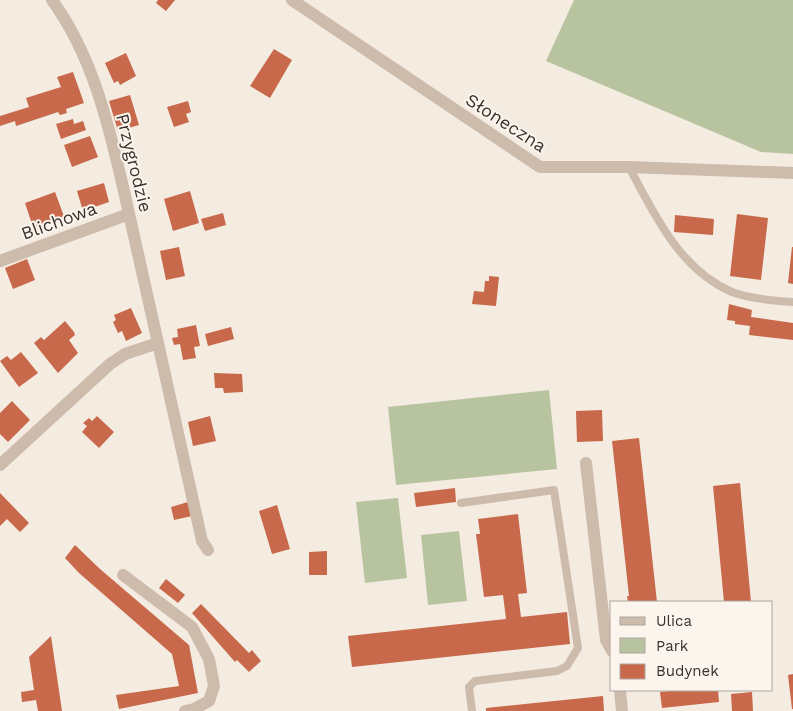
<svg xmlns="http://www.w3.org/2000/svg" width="793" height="711" viewBox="0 0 793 711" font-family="'Work Sans',sans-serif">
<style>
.green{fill:#b8c4a0}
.building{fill:#c8694b}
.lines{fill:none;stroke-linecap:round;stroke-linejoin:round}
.service{stroke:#cdbbac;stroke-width:8}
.minor{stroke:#cdbbac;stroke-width:12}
.labels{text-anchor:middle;stroke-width:4;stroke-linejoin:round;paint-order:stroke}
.street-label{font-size:18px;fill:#3b302b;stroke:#fbf5ee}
</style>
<rect width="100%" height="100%" fill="#f4ebe1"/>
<path class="green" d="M574 0H793V154L761 152 546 61Z
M549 390 557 469 396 485 388 407Z
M398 498 407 578 365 583 356 502Z
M459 531 467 601 428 605 421 535Z"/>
<path class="building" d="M158 0H175L166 11 156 3Z
M274 49 292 60 270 98 250 86Z
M126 53 136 76 120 85 118 81 114 83 105 63Z
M73 72 84 103 66 109 67 113 60 115 58 112 16 126 15 121 0 126V116L29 107 26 98 61 87 57 77Z
M130 95 139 125 118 131 109 101Z
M188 101 191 112 186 114 189 122 174 127 167 107Z
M73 119 74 124 83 121 86 130 61 139 56 124Z
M90 136 98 157 72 167 64 145Z
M104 183 109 202 83 211 77 191Z
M190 191 199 223 173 231 164 199Z
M55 192 65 219 34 230 25 203Z
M223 213 226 225 205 231 201 219Z
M737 214 768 218 761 280 730 276Z
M675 215 714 219 713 235 674 232Z
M179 247 185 276 166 280 160 251Z
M792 247H793V284L788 283Z
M27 259 35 280 13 289 5 268Z
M489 276 499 277 496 306 472 304 474 291 484 292 485 281H489Z
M729 304 752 310 751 317 793 323V340L749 335 750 326 735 324V321L727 320Z
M131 308 142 333 126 341 122 331 118 333 113 322 116 320 114 315Z
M65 321 74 332 75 335 69 340 78 353 58 373 34 343 41 337 44 340Z
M196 325 200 346 194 347 196 358 183 360 180 344 174 345 172 338 178 337 177 329Z
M231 327 234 339 208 346 205 334Z
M21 352 38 373 19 387 0 361 7 356 11 360Z
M214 373 242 374 243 392 224 393 223 388H215Z
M12 401 30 420 8 442 0 434V413Z
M602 410 603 441 577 442 576 411Z
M97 416 114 432 99 448 82 432 87 426 83 423 89 418 92 421Z
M210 416 216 441 193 446 188 422Z
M639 438 657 602H628L627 596H629L612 441Z
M740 483 751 602H724L713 486Z
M455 488 456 502 416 507 414 493Z
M0 493 29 523 20 532 7 519 0 526Z
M188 502 192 516 174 520 171 507Z
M277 505 290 549 272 554 259 511Z
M518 514 527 593 518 594 521 617 567 612 570 644 352 667 348 636 506 619 503 595 484 597 476 534H480L478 519Z
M75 545 100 569 189 645 198 693 119 709 116 695 179 686 172 654 79 573 65 558Z
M327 551V575H309V552Z
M166 579 185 595 178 603 159 588Z
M201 604 249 653 252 650 261 661 249 672 237 660 235 662 192 613Z
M51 636 62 711H38L36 700 22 702 21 692 34 690 29 657Z
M793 674V709H792L788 675Z
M682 690H718L719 702 662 708 660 692Z
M752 692 753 711H732L731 694Z
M603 696 604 711H486V708Z"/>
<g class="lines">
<path class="service" d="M629 167C654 214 680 270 732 292 748 298 776 301 793 302
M461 503 554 490 578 648 567 666 557 671 475 681 469 687 472 711"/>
<path class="minor" d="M292 0 540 167H629L793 173
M0 261 129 214
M158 343 202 541 208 550
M586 463 606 640 612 651
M0 465 110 364 125 354 158 343C146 291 135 239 123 187 108 122 92 55 52 0
M123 575 192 627 209 659 214 686 209 701 194 709 185 711
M620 690 622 711"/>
</g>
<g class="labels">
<g class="street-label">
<text transform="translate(506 123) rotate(33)" y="6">Słoneczna</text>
<text transform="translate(134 163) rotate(76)" y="6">Przygrodzie</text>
<text transform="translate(59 221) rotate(-20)" y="6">Blichowa</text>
</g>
</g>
<rect x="610" y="601" width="162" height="90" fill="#fbf5ee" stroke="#aea6a0"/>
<rect x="620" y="617" width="25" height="8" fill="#cdbbac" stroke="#aea6a0"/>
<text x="656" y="626" font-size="15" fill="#3b302b">Ulica</text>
<rect x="620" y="638" width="25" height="15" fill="#b8c4a0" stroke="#aea6a0"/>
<text x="656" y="651" font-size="15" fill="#3b302b">Park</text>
<rect x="620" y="664" width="25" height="15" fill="#c8694b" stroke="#aea6a0"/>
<text x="656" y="676" font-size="15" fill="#3b302b">Budynek</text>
</svg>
